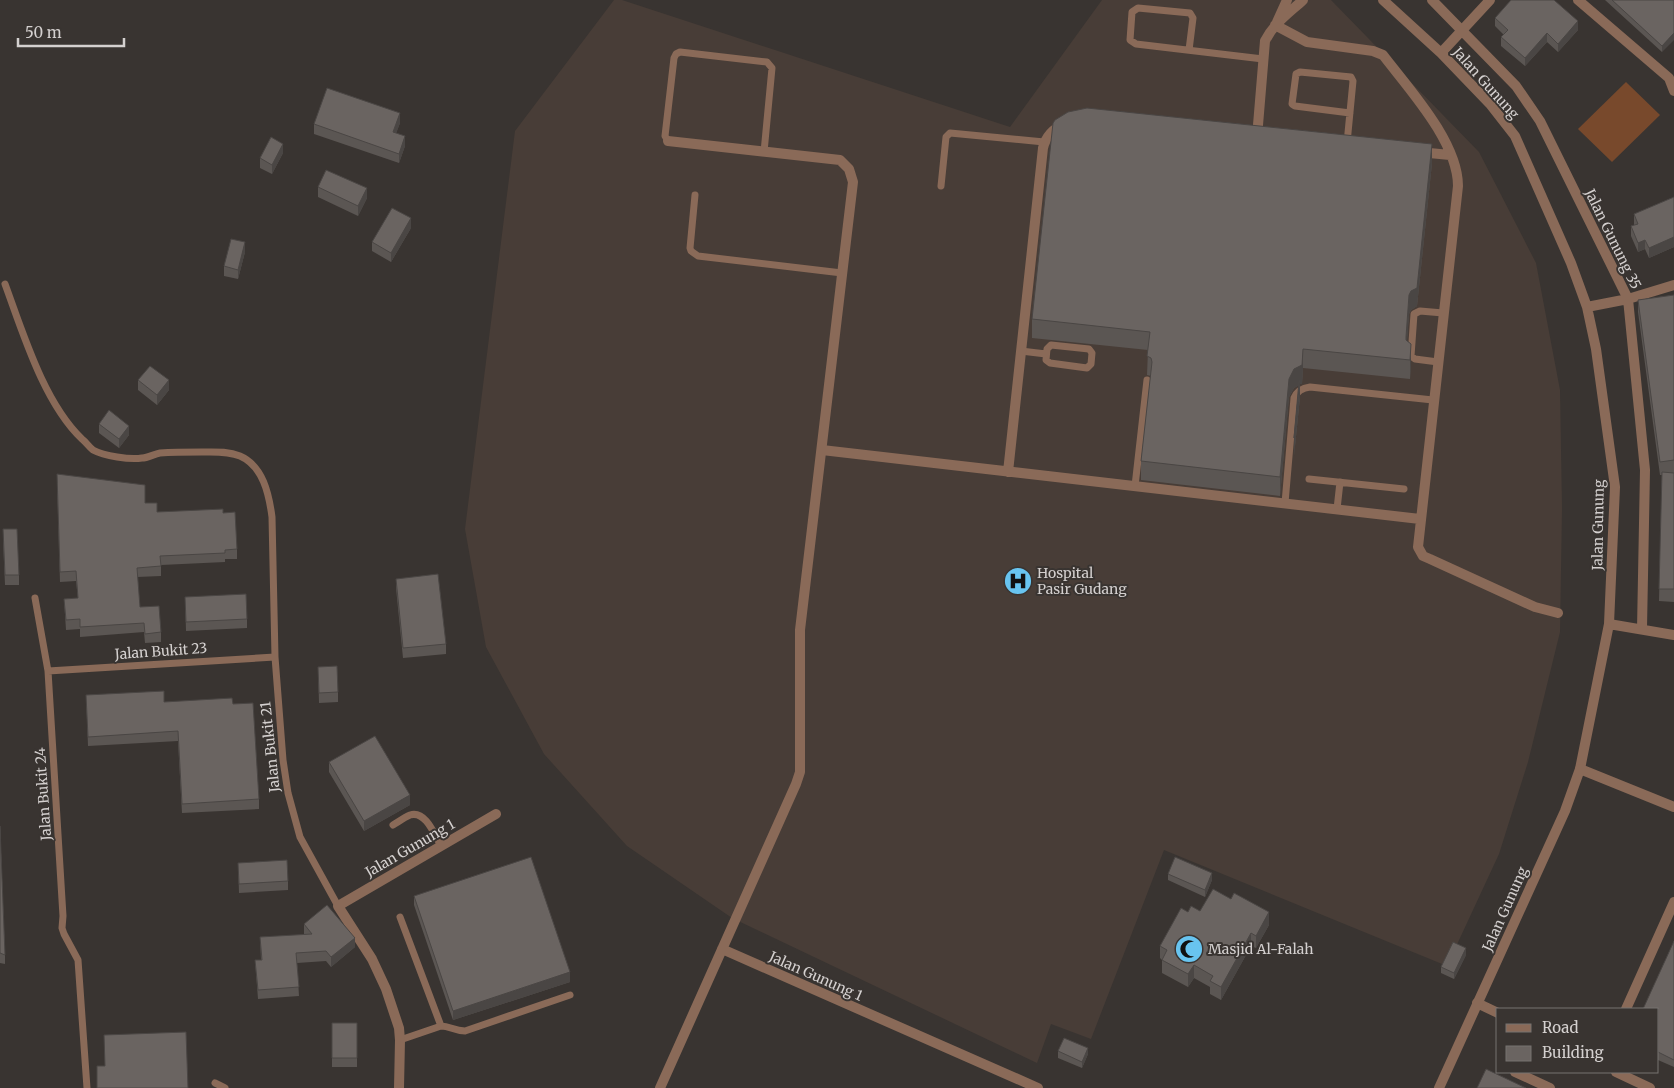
<svg xmlns="http://www.w3.org/2000/svg" width="1674" height="1088" viewBox="0 0 1674 1088" font-family="Merriweather,serif">
<style>
.built{fill:#483d37}
.pitch{fill:#78492c}
.lines{fill:none;stroke-linecap:round;stroke-linejoin:round}
.service{stroke:#8a6a58;stroke-width:7}
.minor{stroke:#8a6a58;stroke-width:10}
.tertiary{stroke:#8a6a58;stroke-width:10}
.wall{fill:#5b5653}
.shaded-wall{fill:#4a4644}
.building{fill:#6a6461;stroke:#4a4644}
.labels{text-anchor:middle;stroke-width:4;stroke-linejoin:round;paint-order:stroke}
.street-label{font-size:14px;fill:#d4d0cf;stroke:#393431}
.poi-label{font-size:14px;fill:#d4d0cf;stroke:#393431;text-anchor:start}
</style>
<rect width="100%" height="100%" fill="#393431"/>
<path class="built" d="M614 0H622L1010 127 1102 0H1331L1479 152 1536 263 1560 390 1562 508 1560 632 1528 762 1499 854 1447 966 1164 850 1091 1039 1051 1024 1037 1063 732 918 627 846 544 754 486 647 465 529 515 131Z"/>
<path class="pitch" d="M1626 82 1660 115 1612 162 1578 129Z"/>
<g class="lines">
<path class="service" d="M1189 50 1193 18 1190 13 1138 8 1132 12 1130 40 1136 44 1263 59
M668 141 665 136 674 58 676 54 680 52 767 62 772 68 764 152
M1347 143 1353 81 1351 77 1300 72 1296 74 1292 104 1295 106 1350 113
M941 186 946 137 950 133 1044 142
M695 195 690 248 691 251 698 256 842 273
M5 284C23 333 44 403 82 439 86 442 89 447 93 450 104 456 130 460 142 458 148 458 154 454 160 453 174 452 188 452 202 452 214 452 228 451 240 456 263 466 269 494 272 517L275 657 283 760 288 793 300 837 338 906
M1051 345 1089 349 1092 353 1091 364 1087 368 1050 363 1046 360 1047 349Z
M1021 351 1046 354
M1438 362 1415 359 1411 356 1414 314 1420 311 1443 313
M1309 479 1404 489
M1135 486 1147 380
M1285 503 1294 398C1297 391 1302 388 1310 387L1433 400
M1337 509 1340 482
M35 598 48 671 63 916 62 928 64 934 78 960 87 1088
M48 671 275 657
M393 825C398 822 405 817 410 815 426 810 435 836 441 846
M400 917 441 1026
M400 1040 441 1026C450 1026 454 1031 465 1031L570 995
M215 1083 225 1088"/>
<path class="minor" d="M1383 0 1441 53 1490 104 1515 136 1571 263 1587 307 1596 349 1615 487 1609 624 1580 769
M1432 0 1516 86 1540 121 1628 299 1645 470 1642 629
M1578 0 1669 78 1674 91
M1277 22 1287 0
M1275 25 1307 42 1373 51 1383 55C1409 89 1458 142 1458 186L1418 547 1423 556 1430 559 1535 607 1558 613
M1441 53 1490 0
M1257 137 1265 41C1273 24 1289 13 1303 0
M1419 152 1450 155
M1587 307 1628 299 1674 285
M822 450 1420 519
M1008 472 1043 148C1046 136 1052 129 1064 124
M1609 624 1674 635
M722 949 1038 1088
M1477 1003 1498 1013
M1626 1009 1674 902
M1515 1072 1550 1088
M1616 1072 1650 1088
M399 1088 400 1040 399 1028 386 989 372 959 338 906 496 814
M660 1088 796 784 800 772V630L853 182 849 169 840 160 668 141"/>
<path class="tertiary" d="M1439 1088 1565 811 1580 769 1674 807"/>
</g>
<path class="wall" d="M1605 0H1674L1662 52Z
M1495 18 1578 30 1558 52 1547 42 1525 66 1501 46V37L1504 35 1495 26Z
M400 123 396 133 405 146 399 163 314 134V124Z
M283 153 272 174 260 168V158Z
M1432 163 1417 306 1411 310 1409 314 1407 340 1411 363 1410 379 1303 368 1302 384H1300V397L1294 456 1299 385 1294 388 1289 397 1280 496 1141 480V461L1151 376 1147 375 1148 350 1032 338V319Z
M318 187 367 198 358 216 318 197Z
M1674 197V247L1649 258 1645 249 1638 252 1631 236V226L1634 225V214Z
M411 228 391 262 372 251V242Z
M245 252 238 279 224 276V266Z
M1674 295V602L1659 601 1662 475H1660L1638 312V300Z
M138 380 169 390 157 405 138 390Z
M99 424 129 435 119 448 99 433Z
M57 483 145 503 157 512 223 513 237 549V559H225V562L161 565V576L137 577 140 607 161 632V642L145 643 144 632 80 637V629L66 630 64 599 78 598 76 581 60 582Z
M3 539 19 575V585H5Z
M396 579 446 644V654L403 658 396 588Z
M185 597 247 619V628L186 631Z
M318 667 338 692V702L319 703Z
M86 695 164 702 233 704 259 799V809L182 813 178 741 88 746Z
M329 762 410 805 364 831 329 772Z
M0 826 5 955V964L0 963Z
M238 863 288 881V890L239 893Z
M1168 874 1212 880 1205 897 1168 880Z
M414 896 570 982 453 1020 414 905Z
M1200 911 1269 925 1256 948 1251 946 1221 1000 1210 994V987L1194 978 1188 987 1162 973V960L1160 958V946Z
M304 924 355 947 331 967 326 961 297 963 299 996 258 999 255 960H261L260 937 304 935Z
M1674 941V1067L1658 1060V1009Z
M1466 955 1454 979 1441 973V967Z
M332 1023H357V1067H332Z
M1058 1051 1088 1054 1082 1068 1058 1058Z"/>
<path class="shaded-wall" d="M1578 21V30L1558 52V44Z
M1547 33V42L1525 66V58Z
M1674 33V40L1662 52V46Z
M400 113V123L393 142V132Z
M405 136V146L399 163V154Z
M283 144V153L272 174V165Z
M1432 144V163L1417 306 1411 310 1409 314 1406 356V337L1409 295Z
M367 188V198L358 216V206Z
M411 218V228L391 262V253Z
M1674 237V247L1649 258V248Z
M1645 240V249L1638 252V243Z
M245 242V252L238 279V270Z
M1411 344V363L1410 379V360Z
M1303 349V368L1302 384H1300V397L1294 456V438L1300 385 1294 388 1289 397 1280 496V477L1289 379Z
M169 380V390L157 405V395Z
M129 426V435L119 448V439Z
M410 795V805L364 831V821Z
M1212 873V880L1205 897V890Z
M1269 912V925L1256 948V936Z
M1251 933V946L1221 1000V987Z
M355 938V947L331 967V957Z
M1466 948V955L1454 979V973Z
M1194 965V978L1188 987V974Z
M570 972V982L453 1020V1011Z
M1088 1048V1054L1082 1068V1062Z"/>
<path class="building" d="M1511 0H1554L1578 21 1558 44 1547 33 1525 58 1501 37 1508 30 1495 18Z
M1612 0H1674V33L1662 46Z
M327 88 400 113 393 132 405 136 399 154 314 124Z
M1087 108 1432 144 1417 288 1411 291 1409 295 1406 337V340L1411 344 1410 360 1303 349 1302 365 1294 369 1289 379 1280 477 1141 461 1152 362 1151 358 1147 356 1150 332 1032 319 1053 123 1055 120 1068 112Z
M271 137 283 144 272 165 260 158Z
M326 170 367 188 358 206 318 187Z
M1674 197V237L1649 248 1645 240 1638 243 1631 226 1638 224 1634 214Z
M392 208 411 218 391 253 372 242Z
M231 239 245 242 238 270 224 266Z
M1674 295V460L1660 462 1638 300Z
M150 366 169 380 157 395 138 380Z
M1300 379 1294 438 1299 381Z
M109 410 129 426 119 439 99 424Z
M1662 472 1674 473V589H1659Z
M57 474 145 485V503H157V512L223 509V513L235 512 237 549 225 550V553L160 556 161 566 137 568 140 607 159 606 161 632 145 634 144 623 80 627V619L66 620 64 599 78 598 76 571 60 572Z
M3 529H17L19 575H5Z
M438 574 446 644 403 648 396 579Z
M246 594 247 619 186 622 185 597Z
M337 666 338 692 319 693 318 667Z
M164 691V702L232 698 233 704 253 703 259 799 182 804 178 731 88 737 86 695Z
M375 736 410 795 364 821 329 762Z
M0 826 5 955 0 953Z
M531 857 570 972 453 1011 414 896Z
M1175 857 1212 873 1205 890 1168 874Z
M287 860 288 881 239 884 238 863Z
M1213 889 1231 899 1234 893 1269 912 1256 936 1251 933 1221 987 1210 981 1213 976 1194 965 1188 974 1162 960 1167 950 1160 946 1181 908 1188 912 1191 906 1200 911Z
M327 905 355 938 331 957 326 951 296 953 299 987 258 990 255 960H262L260 937 312 934 304 924Z
M1674 941V1060L1658 1052V1009H1643Z
M1453 942 1466 948 1454 973 1441 967Z
M332 1023H357V1058H332Z
M186 1032 188 1088H97V1066H105L104 1035Z
M1064 1038 1088 1048 1082 1062 1058 1051Z
M1486 1069 1526 1088H1477Z"/>
<defs>
<symbol id="hospital-disc" viewBox="-11 -11 22 22"><circle r="9.5" fill="#68c4f0" stroke="#393431"/><path d="M-5-5h3v3.5h4V-5h3V5h-3V1.5h-4V5h-3Z" fill="#111"/></symbol>
<symbol id="mosque-disc" viewBox="-11 -11 22 22"><circle r="9.5" fill="#68c4f0" stroke="#393431"/><path d="M3.5-4.9A6 6 0 1 0 3.5 4.9A5 5 0 1 1 3.5-4.9Z" fill="#111"/></symbol>
</defs>
<g fill-rule="evenodd">
<use href="#hospital-disc" x="1002" y="565" width="32" height="32"/>
<use href="#mosque-disc" x="1173" y="933" width="32" height="32"/>
</g>
<g class="labels">
<g class="street-label">
<text transform="translate(1486 83) rotate(48)" y="5">Jalan Gunung</text>
<text transform="translate(1613 239) rotate(64)" y="5">Jalan Gunung 35</text>
<text transform="translate(1598 525) rotate(-89)" y="5">Jalan Gunung</text>
<text transform="translate(161 651) rotate(-4)" y="5">Jalan Bukit 23</text>
<text transform="translate(270 747) rotate(-96)" y="5">Jalan Bukit 21</text>
<text transform="translate(43 794) rotate(-94)" y="5">Jalan Bukit 24</text>
<text transform="translate(410 848) rotate(-30)" y="5">Jalan Gunung 1</text>
<text transform="translate(1505 909) rotate(-66)" y="5">Jalan Gunung</text>
<text transform="translate(816 976) rotate(24)" y="5">Jalan Gunung 1</text>
</g>
<g class="poi-label">
<text x="1037" y="578">Hospital<tspan x="1037" dy="16">Pasir Gudang</tspan></text>
<text x="1208" y="954">Masjid Al-Falah</text>
</g>
</g>
<rect x="1496" y="1008" width="162" height="65" fill="#393431" stroke="#777270"/>
<rect x="1506" y="1024" width="25" height="8" fill="#8a6a58" stroke="#777270"/>
<text x="1542" y="1033" font-size="15" fill="#d4d0cf">Road</text>
<rect x="1506" y="1046" width="25" height="15" fill="#6a6461" stroke="#777270"/>
<text x="1542" y="1058" font-size="15" fill="#d4d0cf">Building</text>
<path d="M18 38v8h106v-8" fill="none" stroke="#d4d0cf" stroke-width="2.5"/>
<text x="25" y="38" font-size="15" fill="#d4d0cf" stroke="#393431" stroke-width="4" paint-order="stroke">50 m</text>
</svg>
